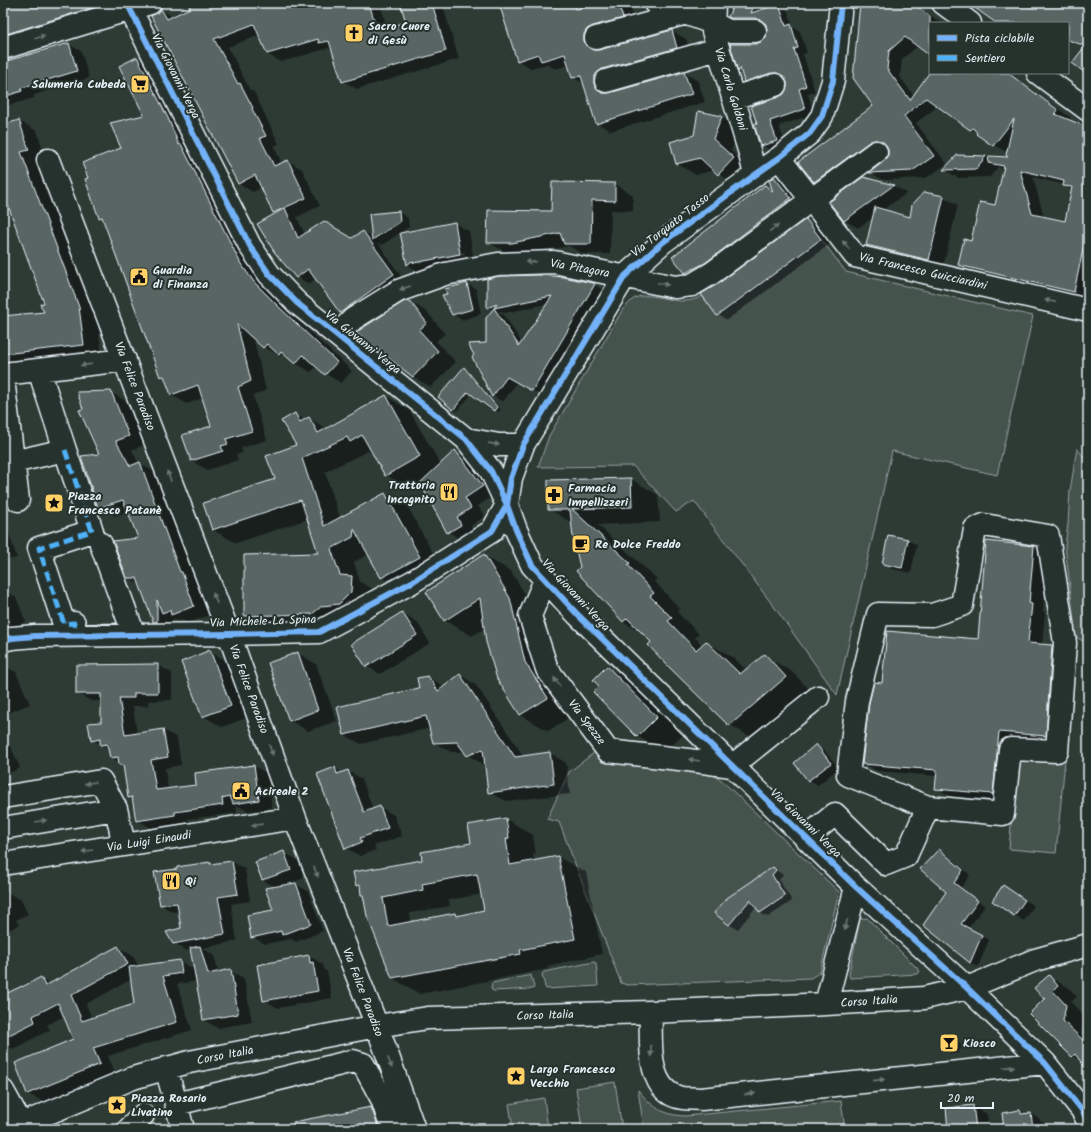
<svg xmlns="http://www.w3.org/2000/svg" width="1091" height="1132" viewBox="0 0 1091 1132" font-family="Kalam,sans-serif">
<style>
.green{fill:#45524e;stroke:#96a2a3}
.shadow{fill:#0007;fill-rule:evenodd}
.building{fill:#596563;stroke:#e8f1f8;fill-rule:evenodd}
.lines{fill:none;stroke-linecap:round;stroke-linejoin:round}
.minor-casing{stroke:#e8f1f8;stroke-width:25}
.minor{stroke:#26332d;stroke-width:22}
.quiet{stroke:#4fb1f8;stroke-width:5;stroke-dasharray:10 5;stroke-linecap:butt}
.cycleway-casing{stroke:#26332d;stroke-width:8}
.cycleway{stroke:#73b2f8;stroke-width:6}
.oneway{fill:#6a7674}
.labels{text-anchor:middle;stroke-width:4;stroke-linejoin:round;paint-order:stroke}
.poi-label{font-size:12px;font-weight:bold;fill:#e8f1f8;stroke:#26332d;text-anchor:start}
.street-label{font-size:12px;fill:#e8f1f8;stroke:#26332d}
</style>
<rect width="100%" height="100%" fill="#2e3b35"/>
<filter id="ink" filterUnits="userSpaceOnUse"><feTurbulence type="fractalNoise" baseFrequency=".025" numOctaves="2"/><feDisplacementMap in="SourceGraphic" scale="8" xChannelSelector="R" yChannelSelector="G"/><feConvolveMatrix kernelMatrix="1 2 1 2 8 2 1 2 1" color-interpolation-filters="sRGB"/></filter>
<g filter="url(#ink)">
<path class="green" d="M821 239 846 272 1033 316 997 475 892 451 837 695 778 612 694 501 676 512 633 466 538 467 549 436 623 309C627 306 630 301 635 298 653 289 679 310 702 296L718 315Z
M1077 448 1088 463V644L1076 637 1065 546 1068 524 1070 491Z
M595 752 604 760 683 766 718 777 839 892 820 972 811 978 627 985 621 983 559 822 547 819 569 772Z
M1017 756 1065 760 1056 853 1009 849Z
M867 918 920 971 918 974 850 978 849 974 860 919Z
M594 962 596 963 598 986 546 989 545 987 542 974 544 972Z
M531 975 534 987 533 989 493 991 491 989 492 983Z
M615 1082 622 1129H582L576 1088Z
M638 1090C652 1107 663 1115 685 1116L841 1101 845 1129H644Z
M544 1098 548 1129H513L509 1104Z"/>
<path class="shadow" d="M3 3H120L3 50Z
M200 3H380L387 28 407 22 401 3H453L443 6 459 59 357 89 343 81 333 50 329 48 281 62 267 54 260 35 228 47 250 90 254 92 279 144 274 146 282 164 288 161 302 169 320 206 297 217 305 235 353 239 363 232 372 237 399 212 408 218 409 227 382 245 378 243 405 282 353 319 340 312 316 278 309 284 297 277 277 214 274 213 262 187 253 192 239 184 160 13 161 10 173 17Z
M500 3H585L586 7 599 3H625L630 6 636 25 598 43V51L672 31 686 39 691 55 608 87V94L684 73 698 81 705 102 611 131 597 123 584 84 573 77 569 65 555 69 547 64 531 68 517 60Z
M688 3H712L709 11Z
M735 3H760V4L769 8 779 5 788 11 793 27 800 31 807 53 803 54 815 92 808 94 814 114 779 126 786 146 771 151 762 145 759 126 779 98 785 94 788 88V81L786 78H781L754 86 744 81 742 73 739 71 731 45 755 44 761 43 766 38 768 31 766 23H741L729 16Z
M861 3H914L941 23H930V55L918 46 902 59 900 77 914 96 930 73H1009L1071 118 1069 121 1088 130 1087 299 972 272 959 265 972 242 996 207 1004 170 998 167 990 177 958 178 945 170 957 156 986 157 990 159 1012 158 1008 153 994 145 938 106 916 123 947 164 926 178 883 180 871 173 884 163 889 157 888 147 882 149 828 189 814 182 875 106ZM1033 177 1065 185 1072 190 1066 222 1044 217Z
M970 3H1088V74L1085 48 1068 41V23H997Z
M68 44 81 51 89 78 34 95V98L3 107V64Z
M137 58 153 67 257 274 270 292 294 317 352 371 341 383 326 374 317 366 311 372 281 355 280 356 264 347 253 337 266 390 253 396 267 440 241 448 243 453 236 455 238 460 207 470 192 461 212 427 203 398 187 404 171 395 166 379 161 376 105 221 100 218 89 179 123 149 146 116 121 66Z
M699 112 721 117 740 128 731 151 752 169 737 185 718 174 714 170 696 175 677 164 671 143 695 136ZM720 118 722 119 715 136V131Z
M19 121 37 131 97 318 102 355 3 366V317L45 312 46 303 3 189V126Z
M774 178 784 183 799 203 695 278 686 272 765 186 774 191Z
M863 179 893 186 907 193 883 210 911 218 944 197 958 205 943 267 882 253 868 245 874 217 858 228 844 220Z
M615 184 633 195V211L611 210 610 254H583L569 246 531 253H507L488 242 552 212Z
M806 220 815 226 830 244 727 320 718 315 720 284Z
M454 223 469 231 474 261 421 273 408 265 401 234ZM465 252V254L418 263V261Z
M541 276 593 284 605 291 542 396 517 382 503 402 493 396 474 357 487 344 493 310 488 307ZM547 304 522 343 504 315 498 312 501 311 505 313Z
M467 284 476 289 481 314 462 320 452 314Z
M409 301 427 312 445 334 436 341 456 362 431 387 413 377Z
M464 368 468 371 501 410 498 412 472 394 457 411 453 409Z
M110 392 126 401 144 445 132 450 139 464 156 472 195 581 198 583 210 615 188 623 182 620 179 621 173 618V631H170L154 622 141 585 127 577 139 539 129 512 115 516 99 507 101 455Z
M386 396 409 410 441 465 455 451 469 460 496 494 478 506 485 516 471 526 474 533 462 540 448 532 425 480 409 489 386 475 374 455 368 451 325 472 340 518 385 494 408 507 442 570 405 591 381 577 369 554 354 562 360 582 375 590 363 617 268 629 244 615 319 554 308 519 236 543 213 530 276 480 297 446 295 414 305 420 309 418 327 429Z
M3 477 14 483 16 496H3Z
M631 479 658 495 660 522 598 525 657 579 654 581 680 609 677 612 699 634 695 637 703 646 706 642 734 658 747 671 765 656 792 672 813 693 757 741 730 725 670 667 652 642 643 633 623 622 581 567 572 523 549 509Z
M3 515 17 558 3 561Z
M889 536 908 540 917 545 911 573 892 569 883 563Z
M1033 547 1048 555 1043 611 1045 613 1042 645 1052 646 1066 654 1059 743 1013 739 1007 801 950 796 936 788 937 776 877 771 863 763 883 684 979 640Z
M484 556 511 571 537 614 575 714 548 731 521 715 498 679 485 628 472 636 444 620Z
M4 590 16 597 26 622 3 631V591Z
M403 613 417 622 430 643 380 674 366 666Z
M210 652 229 662 249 717 222 727 203 716Z
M298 653 316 664 337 721 308 731 289 720Z
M3 665 16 672 30 704 3 715Z
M158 665 172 673V700L148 701V706H133L137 734 163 730 177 738 181 765 165 768 168 790 198 786 254 766 268 774 272 808 248 811 238 806H236L237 813 188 819 189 822 151 828 137 820 134 800 129 797 124 767 111 758 109 749 92 740 102 722V701H91L77 693Z
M607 667 634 683 684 734 665 752 637 736 601 686Z
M460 675 476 685 524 757 550 753 566 763 570 794 506 801 489 792 486 764 484 765 468 755 465 752H451L434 743 431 728 361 744 345 735 420 688 428 677 445 687Z
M3 742 11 747 20 768 3 776Z
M816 746 825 751 839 768 818 785 809 780Z
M335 768 343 773 348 771 362 779 373 810 380 807 394 815 402 836 374 846 376 850 360 856 346 848Z
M506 819 533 835 536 854H533L534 862 558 857 586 872 602 954 547 966 548 969 420 994 392 978 364 896 361 888 356 885 473 844ZM482 894 486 911 459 916 455 914 411 922 410 913 450 906 449 900Z
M939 850 946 854 970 875 961 888 985 906 968 929 989 940 978 967 970 963 924 924 947 892Z
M283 852 298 860 304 878 285 885 286 886 295 884 308 891 323 931 296 942 291 939 265 944 252 937 274 910 276 887 262 880ZM286 929V931L262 936V934Z
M232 862 245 869 250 901 231 904 237 941 202 948 214 955 219 973 230 971 244 979 252 1022 218 1028 204 1020 197 981 177 984 192 1030 108 1056 115 1072 44 1102 28 1094 16 1064 75 1040 64 1016 47 1025 50 1030 13 1049 3 1043V980L11 993 41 979 50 984 118 947 133 956 139 967 180 961 195 970 192 950 187 951 174 943 182 929 180 911 173 912 161 905 178 870 209 863 213 865ZM132 979 135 1005 92 1019 86 1004Z
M773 868 783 875 779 880 792 901 768 917 760 913 756 907 738 929 730 925 716 913Z
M3 890 21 900 28 914 16 920 19 925 3 933Z
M1012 892 1034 906 1024 921 993 901Z
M309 956 323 964 324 970 327 971 332 998 278 1008 264 1000Z
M1049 977 1068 987 1077 997 1071 1002 1085 1017 1081 1033 1088 1039V1069L1082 1061 1072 1056 1046 999Z
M946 1036H952L961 1044V1048L958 1053 951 1054 943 1046 942 1040Z
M3 1100 19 1126 3 1129Z
M973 1106 987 1114 989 1129H949L947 1109Z
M371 1108 388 1117 392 1129H266Z
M1020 1111 1027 1114H1031L1040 1119V1121L1045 1123 1046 1129H1005Z
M902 1124 910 1129H872Z"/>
<path class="building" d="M3 3H33L34 7 47 3H97V6L3 35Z
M196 3H369L377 30 406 22 400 3H432L446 51 342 82 329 41 319 43 318 39 267 54 254 24 214 39 238 84 240 83 253 108 252 109 266 136 260 138 274 166 288 160 306 198 273 213 255 175 238 184 151 16 159 12 161 9 167 19 190 8 189 6Z
M499 3H574L576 9 595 3H618L623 18 593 26 587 29 584 34V41L588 47 593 50H599L672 30 677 48 602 69 597 73 594 78V84L597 90 603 93H609L684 72 692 94 596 124 581 76 572 78 565 54 541 61 538 54 517 61Z
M734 3H755L751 13 779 4 786 26 791 24 798 48 794 49 806 86 799 89 805 109 770 121 777 141 761 146 754 124H757L751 106 779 97 784 94 787 88V82L783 76 777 73H771L744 82 740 68 738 72 730 44H755L761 42 766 37 767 31 766 24 761 20 755 18H731L728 17Z
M860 3H913L930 16V56L905 37 889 51 887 69 910 100 929 73H1008L1058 110 1055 114 1082 125 1088 130V241L1085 240 1074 292 958 265 964 239 971 241 980 202 995 205 1004 166 988 163 989 156 1008 157 1006 155 1014 119 993 146 976 134 977 133 973 128 970 130 926 98 904 116 934 156 912 171 869 173 883 162 888 157V150L886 145 881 141 875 140 869 142 814 182 798 162 873 106 853 78ZM1020 170 1064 181 1063 186 1072 187 1065 221 1032 214Z
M968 3H1088V75L1072 63 1085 46 1068 40V23H996Z
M69 43 77 71 21 88 22 91 3 97V62Z
M137 57 168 118 179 145 181 144 241 264 254 282 279 307 337 362 325 375 303 355 295 364 281 352 279 355 267 344 263 348 237 324 251 381 238 387 252 431 226 439 228 444 221 446 223 451 191 461 182 435 211 426 198 385 171 395 164 376 160 377 102 217 99 218 92 199 85 179 88 178 82 163 121 148 110 123 144 115 119 66Z
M698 111 722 116 713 139 734 158 718 175 700 158 676 164 670 142 694 135Z
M19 120 29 150 21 152 79 307 84 345 3 354V316L44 312 40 304 44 303 3 192V125Z
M957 155 986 156 976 169 943 170Z
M774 177 791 198 705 263 685 273 672 257 765 185 773 192 769 180Z
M863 177 894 185 844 221 829 202Z
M552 182 615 183V201L592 200 591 244H564L560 233 512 243H487L488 210 551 211Z
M924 192 944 196 929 260 866 245 875 207 910 217 912 205Z
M285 208 298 238 324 221 352 238 363 231 394 274 340 313 308 269 296 278 275 253 257 224Z
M399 211 400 222 372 240 369 214Z
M806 219 821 239 717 316 701 294 719 283Z
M455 222 460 254 414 263 412 261 407 265 400 233Z
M541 275 563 277 593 283 595 284 532 391 507 377 492 397 472 357 474 355 468 344 486 343V318L494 308 519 346 552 296 494 308 497 304 487 308V279L499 276Z
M467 283 473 309 452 315 442 295 447 294 445 289Z
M409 300 427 323 419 330 438 351 413 377 356 333 361 329 403 302Z
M464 367 497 407 494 411 468 392 453 410 438 397Z
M111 391 129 436 116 441 130 466 140 462 180 572H182L194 606 171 615 170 610 162 613 157 600V622H153L137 578H127L113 541 138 538 123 500 98 508 81 456 99 454 79 410 83 409 77 392Z
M386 395 420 456 385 476 362 435 350 442 347 437 302 458 324 526 385 493 420 557 381 578 354 529 353 537 331 549 340 575 352 576 351 592 339 604 322 606 312 614 244 616V555L318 553 301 500 212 530 203 503 275 479 266 456 296 445 281 421 295 413 300 422 309 417 318 433Z
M455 450 483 486 465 498 471 508 457 517 461 525 447 533 420 483Z
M631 478 632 507 572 509 630 563 628 565 654 593 650 596 672 618 668 621 696 650 706 641 740 674 765 654 786 677 729 726 669 667 648 645 651 642 627 618 623 622 576 571 580 567 573 537 570 510H548V480Z
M888 535 908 539 902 568 882 564Z
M986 541 1034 546 1029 603 1032 604 1028 643 1052 645 1046 736 999 732 993 794 935 789 937 770 862 764 869 703 874 682 882 683 887 631 978 639Z
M484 554 510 598 525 662 548 698 520 715 497 679 486 642 480 598 444 621 426 592Z
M402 612 417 635 366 667 351 644Z
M210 650 231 706 202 717 181 662Z
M298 652 318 710 289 721 268 663Z
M158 664V693H134V698H119L125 735 163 729 168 757 151 760 156 790 196 785 195 773 254 765 259 800 233 804 230 796 222 798 223 805 175 812V815L136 821 132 797 128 798 123 765H119L118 757 110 758 107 744 100 745V739L91 741 88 723 101 722V694H76V665Z
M607 666 657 717 637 737 593 692 599 686 593 680Z
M460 674 515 757 550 752 554 784 488 793 483 749 467 756 457 742 433 743 426 716 344 735 337 707 419 688 417 678 428 676 438 691Z
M816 744 831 763 808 781 794 763Z
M335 767 337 774 348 770 364 812 380 806 388 828 360 838 362 842 345 849 317 774Z
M506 818 509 838 506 839 510 865 558 856 575 939 520 950 521 954 392 978 367 916 363 895H361L360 885 356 886 353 872 422 860 421 852 471 843 468 825ZM477 874 484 910 456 916 455 913 388 926 383 898 423 890 422 884Z
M939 849 963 870 954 883 978 901 961 924 982 935 970 963 923 925 946 892 920 869Z
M284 851 291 870 262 880 255 862Z
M232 861 238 894 218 897 225 934 173 944 166 932 181 928 177 903 160 905 154 872 177 869V867L210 862V864Z
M773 867 776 870 772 875 785 896 760 913 750 900 729 925 714 913 727 898Z
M296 883 311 924 282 935 281 931 251 938 247 915 273 910 265 888Z
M1003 885 1025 900 1014 916 992 901Z
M118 946 128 964 71 995 82 1021 134 1004 129 967 180 960 182 973 163 976 177 1022 93 1048 100 1064 27 1094 15 1063 73 1039 58 1003 33 1016 35 1022 3 1038V995L22 986V987L41 977 45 986Z
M200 946 208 974 231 969 238 1014 203 1020 190 948Z
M309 955 310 963 313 962 318 991 263 1001 257 965Z
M1049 975 1058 986 1053 991 1066 1005 1063 1021 1088 1045V1071L1075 1054 1072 1057 1029 1014 1046 997 1044 999 1034 988Z
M941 1043a8 8 0 1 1 16 0a8 8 0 1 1-16 0Z
M973 1105 976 1129H948L946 1108Z
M371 1107 379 1129H294L293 1122Z
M1020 1110 1021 1114 1031 1113 1033 1129H1004L1002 1113Z"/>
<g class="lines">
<defs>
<path id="minor" d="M127 3 250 246 269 274 297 303 466 439 491 471 507 505 516 530 532 565 578 615 856 887 967 988 1045 1063 1082 1110 1088 1121
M656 3 713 23 728 31H755
M714 3 713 31 749 150 755 175
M943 3 970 23
M596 38 687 13
M3 48 150 3
M1038 73 1088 110
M606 81 718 49
M733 98 775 85
M779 158 855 256 1088 310
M48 160 229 634 295 818 377 1026 414 1129
M337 335 353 319 398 291 445 274 498 264 554 262 675 287 692 285 712 273 876 152
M3 374 125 360
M3 379 18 500
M466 439 499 445H523
M65 450 92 531 39 548 64 624 74 623 75 635
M13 462 65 450 39 370
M101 544 134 635
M545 580 530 616 547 669 608 751 688 760 732 766 818 697
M3 640 12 638 35 636 229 634 319 632 412 582 492 531 507 505 511 478 523 445 625 276 663 242 755 175 779 158 810 133 822 116 833 81 841 3
M3 797 101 781 116 809 124 845
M3 828 116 809
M806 838 835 814 886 864 906 856 928 807 1003 814 1010 749 1057 751 1065 643 1048 536 984 525 975 529 962 605 932 615 878 614 857 701 848 775 928 807
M3 864 295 818
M826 1004 856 887
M651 1012C651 1039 645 1092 682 1098 688 1099 695 1098 701 1099L1045 1063
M166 1068 183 1129
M3 1091 24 1129
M176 1104 353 1061 363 1064 382 1099 392 1129
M10 1129 133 1078 189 1062 377 1026 428 1018 651 1012 826 1004 924 998 967 988 1035 960 1088 945
M129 1129 143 1115"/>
</defs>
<use href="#minor" class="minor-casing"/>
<use href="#minor" class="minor"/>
<path class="quiet" d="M65 450 92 531 39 548 64 624 74 623 75 635"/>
<defs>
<path id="cycleway" d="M127 3 250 246 269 274 297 303 466 439 491 471 507 505 516 530 532 565 578 615 856 887 967 988 1045 1063 1082 1110 1088 1121
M3 640 12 638 35 636 229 634 319 632 412 582 492 531 507 505 511 478 523 445 625 276 663 242 755 175 779 158 810 133 822 116 833 81 841 3"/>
</defs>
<use href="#cycleway" class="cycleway-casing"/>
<use href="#cycleway" class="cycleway"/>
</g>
<defs><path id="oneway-solid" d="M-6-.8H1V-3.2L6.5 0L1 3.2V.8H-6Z"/></defs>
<g class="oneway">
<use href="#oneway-solid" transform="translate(40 37) rotate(-17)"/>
<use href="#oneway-solid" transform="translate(774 228) rotate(-36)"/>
<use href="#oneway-solid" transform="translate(846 245) rotate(-128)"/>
<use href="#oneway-solid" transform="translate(531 262) rotate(178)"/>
<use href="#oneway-solid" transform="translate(663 284) rotate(12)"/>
<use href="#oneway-solid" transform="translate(405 288) rotate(161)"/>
<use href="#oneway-solid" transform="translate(1050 301) rotate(-167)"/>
<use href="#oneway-solid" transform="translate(86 365) rotate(173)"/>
<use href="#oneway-solid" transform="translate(494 444) rotate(8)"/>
<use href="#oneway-solid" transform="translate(169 476) rotate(-111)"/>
<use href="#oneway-solid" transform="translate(215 598) rotate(-111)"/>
<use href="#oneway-solid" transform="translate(557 682) rotate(-127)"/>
<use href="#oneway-solid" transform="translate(271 750) rotate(70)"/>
<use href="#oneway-solid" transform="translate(694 760) rotate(-171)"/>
<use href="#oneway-solid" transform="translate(90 783) rotate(171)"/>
<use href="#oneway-solid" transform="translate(41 821) rotate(-10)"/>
<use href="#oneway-solid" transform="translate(257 825) rotate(171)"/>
<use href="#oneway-solid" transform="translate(87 851) rotate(171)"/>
<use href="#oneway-solid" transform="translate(316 872) rotate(69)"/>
<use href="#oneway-solid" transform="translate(846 925) rotate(104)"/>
<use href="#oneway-solid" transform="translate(651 1051) rotate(90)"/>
<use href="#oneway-solid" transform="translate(390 1063) rotate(70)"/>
<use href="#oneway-solid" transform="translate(1009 1067) rotate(-6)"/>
<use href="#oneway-solid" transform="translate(879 1080) rotate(-6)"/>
<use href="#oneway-solid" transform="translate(750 1094) rotate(-6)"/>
</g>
</g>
<defs>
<symbol id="church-square" viewBox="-11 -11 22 22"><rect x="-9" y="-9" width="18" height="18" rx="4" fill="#ffd166" stroke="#26332d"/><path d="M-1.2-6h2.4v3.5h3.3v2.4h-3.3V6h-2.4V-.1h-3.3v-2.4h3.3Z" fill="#111"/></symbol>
<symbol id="supermarket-square" viewBox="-11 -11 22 22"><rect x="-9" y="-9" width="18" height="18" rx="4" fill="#ffd166" stroke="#26332d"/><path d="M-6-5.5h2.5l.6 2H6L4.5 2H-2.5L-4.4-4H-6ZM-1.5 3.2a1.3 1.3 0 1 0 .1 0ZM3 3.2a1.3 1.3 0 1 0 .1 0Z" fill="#111"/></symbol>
<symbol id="civic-square" viewBox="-11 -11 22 22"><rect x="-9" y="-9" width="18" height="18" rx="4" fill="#ffd166" stroke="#26332d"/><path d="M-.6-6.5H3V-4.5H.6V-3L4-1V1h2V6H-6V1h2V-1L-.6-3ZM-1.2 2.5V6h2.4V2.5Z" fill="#111"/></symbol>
<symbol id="restaurant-square" viewBox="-11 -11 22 22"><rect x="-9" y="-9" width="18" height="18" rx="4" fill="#ffd166" stroke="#26332d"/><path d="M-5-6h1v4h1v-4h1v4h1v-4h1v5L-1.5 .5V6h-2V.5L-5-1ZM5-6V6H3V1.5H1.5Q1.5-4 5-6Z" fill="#111"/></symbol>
<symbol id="pharmacy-square" viewBox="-11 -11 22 22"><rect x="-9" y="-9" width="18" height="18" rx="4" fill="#ffd166" stroke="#26332d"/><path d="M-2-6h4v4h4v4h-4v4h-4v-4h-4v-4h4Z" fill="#111"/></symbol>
<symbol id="sight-square" viewBox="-11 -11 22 22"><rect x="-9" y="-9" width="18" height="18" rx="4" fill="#ffd166" stroke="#26332d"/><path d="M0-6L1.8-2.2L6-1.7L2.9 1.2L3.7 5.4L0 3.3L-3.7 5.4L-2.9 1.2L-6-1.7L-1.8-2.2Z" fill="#111"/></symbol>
<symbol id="cafe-square" viewBox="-11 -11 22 22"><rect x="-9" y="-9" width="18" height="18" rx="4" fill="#ffd166" stroke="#26332d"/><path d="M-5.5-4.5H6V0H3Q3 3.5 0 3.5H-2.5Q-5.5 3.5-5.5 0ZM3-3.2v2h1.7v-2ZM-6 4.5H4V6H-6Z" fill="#111"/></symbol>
<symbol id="bar-square" viewBox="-11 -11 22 22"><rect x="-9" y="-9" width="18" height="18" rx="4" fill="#ffd166" stroke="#26332d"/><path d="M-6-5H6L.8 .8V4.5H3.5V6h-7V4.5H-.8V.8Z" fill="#111"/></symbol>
</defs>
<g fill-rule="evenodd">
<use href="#church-square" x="343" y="22" width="22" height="22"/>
<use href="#supermarket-square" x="129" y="73" width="22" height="22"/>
<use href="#civic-square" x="128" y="266" width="22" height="22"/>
<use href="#restaurant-square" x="438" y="481" width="22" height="22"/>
<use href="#pharmacy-square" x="543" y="484" width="22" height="22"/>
<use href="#sight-square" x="43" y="492" width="22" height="22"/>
<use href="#cafe-square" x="570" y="533" width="22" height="22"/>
<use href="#civic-square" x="230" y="780" width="22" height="22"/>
<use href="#restaurant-square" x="160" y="870" width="22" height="22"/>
<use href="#bar-square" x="938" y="1032" width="22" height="22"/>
<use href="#sight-square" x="505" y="1065" width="22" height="22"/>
<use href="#sight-square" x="106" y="1094" width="22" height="22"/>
</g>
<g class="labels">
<g class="poi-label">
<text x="368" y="30">Sacro Cuore<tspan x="368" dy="14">di Gesù</tspan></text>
<text x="126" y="88" text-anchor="end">Salumeria Cubeda</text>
<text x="153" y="274">Guardia<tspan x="153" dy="14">di Finanza</tspan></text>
<text x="435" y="489" text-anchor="end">Trattoria<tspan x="435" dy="14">Incognito</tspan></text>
<text x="568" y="492">Farmacia<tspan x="568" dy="14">Impellizzeri</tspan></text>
<text x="68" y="500">Piazza<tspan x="68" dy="14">Francesco Patanè</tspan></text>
<text x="595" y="548">Re Dolce Freddo</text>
<text x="255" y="795">Acireale 2</text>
<text x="185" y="885">Qi</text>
<text x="963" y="1047">Kiosco</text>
<text x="530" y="1073">Largo Francesco<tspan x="530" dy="14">Vecchio</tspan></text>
<text x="131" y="1102">Piazza Rosario<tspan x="131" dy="14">Livatino</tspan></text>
</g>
<g class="street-label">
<text transform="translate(176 76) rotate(63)" y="4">Via Giovanni Verga</text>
<text transform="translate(731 89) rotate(73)" y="4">Via Carlo Goldoni</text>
<text transform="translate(670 225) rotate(-38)" y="4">Via Torquato Tasso</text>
<text transform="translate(580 268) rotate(10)" y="4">Via Pitagora</text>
<text transform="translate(923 271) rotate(13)" y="4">Via Francesco Guicciardini</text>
<text transform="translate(363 342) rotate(39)" y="4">Via Giovanni Verga</text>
<text transform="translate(135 386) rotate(69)" y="4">Via Felice Paradiso</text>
<text transform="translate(576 595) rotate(47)" y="4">Via Giovanni Verga</text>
<text transform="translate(263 621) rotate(-2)" y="4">Via Michele La Spina</text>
<text transform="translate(249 689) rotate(70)" y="4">Via Felice Paradiso</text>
<text transform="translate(587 722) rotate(53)" y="4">Via Spezze</text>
<text transform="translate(806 823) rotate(44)" y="4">Via Giovanni Verga</text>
<text transform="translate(149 841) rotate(-9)" y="4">Via Luigi Einaudi</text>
<text transform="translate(363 992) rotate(69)" y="4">Via Felice Paradiso</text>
<text transform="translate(869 1001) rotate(-4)" y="4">Corso Italia</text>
<text transform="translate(545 1015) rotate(-2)" y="4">Corso Italia</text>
<text transform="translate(225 1055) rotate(-11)" y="4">Corso Italia</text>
</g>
</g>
<rect width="1091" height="1132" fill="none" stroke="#26332d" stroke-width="16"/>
<rect x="8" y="8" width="1075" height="1116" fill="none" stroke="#e8f1f8" stroke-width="1.5" filter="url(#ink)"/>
<rect x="929" y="22" width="140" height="52" fill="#26332d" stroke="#747f7e"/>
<rect x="937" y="35" width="20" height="6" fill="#73b2f8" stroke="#747f7e"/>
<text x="965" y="42" font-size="12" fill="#e8f1f8">Pista ciclabile</text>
<rect x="937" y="55" width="20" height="6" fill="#4fb1f8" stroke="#747f7e"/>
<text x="965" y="62" font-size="12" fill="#e8f1f8">Sentiero</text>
<path d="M941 1102v6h52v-6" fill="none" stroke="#e8f1f8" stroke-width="2"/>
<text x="947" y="1102" font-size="12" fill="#e8f1f8" stroke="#26332d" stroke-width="3" paint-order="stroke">20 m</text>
</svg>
